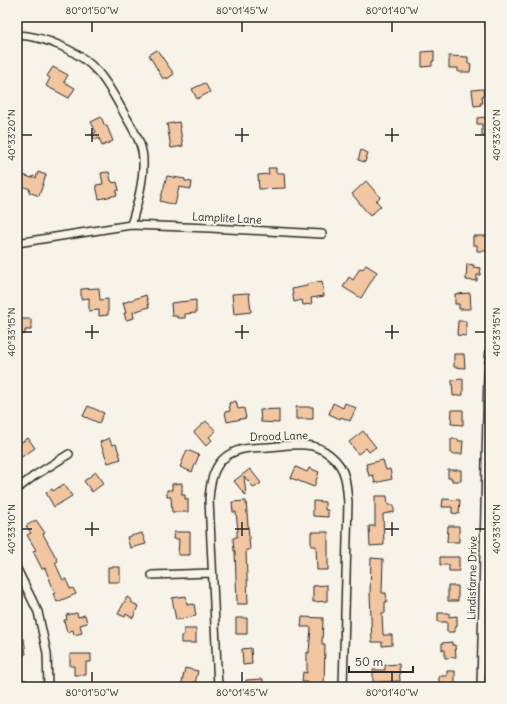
<svg xmlns="http://www.w3.org/2000/svg" width="507" height="704" viewBox="0 0 507 704" font-family="Delius,sans-serif">
<style>
.building{fill:#f3c6a2;stroke:#2b2b2b}
.lines{fill:none;stroke-linecap:round;stroke-linejoin:round}
.minor-casing{stroke:#2b2b2b;stroke-width:10}
.minor{stroke:#f7f3e8;stroke-width:7}
.ticks{fill:none;stroke:#2b2b2b;stroke-width:1.5}
.labels{text-anchor:middle;stroke-width:4;stroke-linejoin:round;paint-order:stroke}
.street-label{font-size:11px;fill:#2b2b2b;stroke:#f7f3e8}
.neatline{fill:none;stroke:#2b2b2b;stroke-width:1.5}
.ticks-label{font-size:10px;text-anchor:middle;fill:#2b2b2b}
</style>
<rect width="100%" height="100%" fill="#f7f3e8"/>
<filter id="ink" filterUnits="userSpaceOnUse"><feTurbulence type="fractalNoise" baseFrequency=".025" numOctaves="2"/><feDisplacementMap in="SourceGraphic" scale="8" xChannelSelector="R" yChannelSelector="G"/><feConvolveMatrix kernelMatrix="1 2 1 2 8 2 1 2 1" color-interpolation-filters="sRGB"/></filter>
<g filter="url(#ink)">
<path class="building" d="M157 50 174 74 167 79 166 77 163 79 149 55Z
M434 51V61H432V66L422 67V52Z
M449 56 468 57V64H471L470 72H458V68H449Z
M53 67 68 75 64 82 75 88 69 98 46 86 50 78 47 76Z
M205 83 210 92 197 99 192 89Z
M483 89 484 96H482L483 103H480L481 105 474 106 472 90Z
M101 117 105 126H107L113 141 102 146 99 138 95 140 92 134 96 132 91 122Z
M486 117 487 119H490V134L482 135V124H477V118Z
M179 122 183 146 171 148 167 124Z
M361 150 368 153 365 162 358 160Z
M268 168H276V173H284L285 188 259 189 258 175 269 174Z
M38 172 46 175 39 196 29 192 30 189 19 185 21 182 17 180V173L32 178 33 176 36 178Z
M109 172 111 181H112L113 183 117 182 119 190 116 191 117 195 99 199 96 185 103 184 101 173Z
M167 176 185 179V181L192 182 191 189 179 187 175 205 160 201Z
M366 181 380 197 376 201 381 206 370 216 352 194Z
M473 236H487V251H477V245H473Z
M467 264 474 265 473 267 481 268 480 275H477V281L466 280Z
M366 265 377 272 361 298 343 287 349 277 353 280 360 268 363 269Z
M322 281 324 296 311 298 312 304 303 305 302 300 294 302 292 289 307 286V284Z
M99 288 100 300 108 299V315L99 316V310L89 311V298L81 299V289Z
M249 293 251 312 234 314 232 294Z
M470 293 471 309H459V304H455V294Z
M146 295 149 307 133 312 134 318 126 320 124 313H126L123 303Z
M196 300V313L185 314V318H177V316H172L171 303Z
M17 319H31V330H25V334H18Z
M458 321H466V336L457 335Z
M454 354H464L465 368 454 367Z
M463 379V395L453 396 452 380Z
M236 401 238 409 244 408 246 418 227 422 225 412 230 411 229 403Z
M333 403 343 408 345 403 356 408 350 421 341 417 340 419 329 414Z
M88 406 104 413 99 423 83 416Z
M296 407H313V419H296Z
M279 409V423L261 422 260 410Z
M452 410H463V425L451 424Z
M206 421 216 431 209 437 212 440 206 446 194 432Z
M363 431 376 447 369 452 366 448 358 454 349 442Z
M28 438 35 448 17 460V445Z
M109 438 112 445 116 444 121 459 108 463 100 442Z
M451 439H458V441H463L462 454H451Z
M187 450 199 455 192 472 180 467Z
M383 460 386 470 390 469 392 479 375 483 373 475 369 476 366 464Z
M296 467 307 472 309 468 319 472 314 487 291 478Z
M250 469 261 483 254 488 244 476 246 496 234 481Z
M448 470H461V481H452V478H448Z
M96 472 104 483 92 492 84 481Z
M182 483V495H185V499H188V512H172L171 497H167V490H172V484Z
M64 484 72 496 54 507 46 493 52 489 53 491Z
M375 496H387L388 505H394V512L383 514 384 545 370 546 369 526H375Z
M443 499 460 500 459 514 452 513V507H442Z
M246 501 250 550H246L248 604H237L235 551H234L233 538 237 537V531H238L236 512H233L232 502Z
M313 501 325 502V510H328V517L313 516Z
M36 520 45 533 43 534 58 561 55 563 63 580 66 579 70 589 73 588 76 594 57 602 53 594 55 593 45 568 42 569 33 551 36 550 27 535 31 533 26 526Z
M448 526H459V542H447Z
M174 532H190V555H178L179 539H173Z
M311 532H328V570H317L316 546H311Z
M142 533 146 544 130 548 127 537Z
M440 557H459V571H449V565H440Z
M371 558 383 559 382 593H386L387 602H385V613H382L383 635H392V645L382 646V642H372L370 593Z
M108 567H120V582H108Z
M327 585V601L313 602V586Z
M448 586H458V601H448Z
M186 596 187 605 194 604 196 616 176 620 172 598Z
M127 597 132 600 131 602 138 606 133 618 126 614 125 617 118 614Z
M77 613 78 617 85 615 87 623 80 625 82 633 74 635 73 630 67 632 64 620H67L66 615Z
M438 613H449V617L457 616V627H455V632H447V622H438Z
M302 617 323 618 322 644H325L324 687H307V682H302L303 672 307 673V652L309 653 311 627H301Z
M236 618H247V634H236Z
M184 629H196V643H181V636L184 635Z
M24 639 26 654 17 656V640Z
M452 642V645H455L456 657 445 658V650H442V643Z
M251 648 252 664 243 665 242 649Z
M70 654H91V662H86V675H74V666H70Z
M399 664 400 681 373 682V670H385V665Z
M185 668 198 671 194 687H181Z
M447 671H455V687H439V676H447Z
M263 679V687H246V680Z
M17 680H26V687H17Z"/>
<g class="lines">
<defs>
<path id="minor" d="M489 17 490 28
M17 35C44 36 80 51 98 72 109 85 117 100 125 115 133 129 143 144 143 160 144 181 137 205 131 225
M17 243 131 225 210 228 322 234
M17 489 34 476 69 454
M17 569 38 612 47 653 48 687
M152 575 211 573
M218 687 209 500C210 485 212 471 222 460 235 447 252 448 268 447 280 446 293 444 305 445 323 446 341 460 345 478 347 486 347 494 348 502L343 687
M481 687 488 372 490 350"/>
</defs>
<use href="#minor" class="minor-casing"/>
<use href="#minor" class="minor"/>
</g>
</g>
<path class="ticks" d="M92 22V32M242 22V32M392 22V32M92 128V142M242 128V142M392 128V142M22 135H32M85 135H99M235 135H249M385 135H399M475 135H485M92 325V339M242 325V339M392 325V339M22 332H32M85 332H99M235 332H249M385 332H399M475 332H485M92 522V536M242 522V536M392 522V536M22 529H32M85 529H99M235 529H249M385 529H399M475 529H485M92 672V682M242 672V682M392 672V682"/>
<g class="labels">
<g class="street-label">
<text transform="translate(227 218) rotate(3)" y="4">Lamplite Lane</text>
<text transform="translate(279 436) rotate(-2)" y="4">Drood Lane</text>
<text transform="translate(472 578) rotate(-89)" y="4">Lindisfarne Drive</text>
</g>
</g>
<rect width="507" height="704" fill="none" stroke="#f7f3e8" stroke-width="44"/>
<path d="M349 666v6h64v-6" fill="none" stroke="#2b2b2b" stroke-width="2"/>
<text x="355" y="666" font-size="12" fill="#2b2b2b" stroke="#f7f3e8" stroke-width="3" paint-order="stroke">50 m</text>
<rect x="22" y="22" width="463" height="660" class="neatline"/>
<g class="ticks-label">
<text x="92" y="14">80°01'50"W</text>
<text x="242" y="14">80°01'45"W</text>
<text x="392" y="14">80°01'40"W</text>
<text transform="translate(11 135) rotate(-90)" y="4">40°33'20"N</text>
<text transform="translate(496 135) rotate(-90)" y="4">40°33'20"N</text>
<text transform="translate(11 332) rotate(-90)" y="4">40°33'15"N</text>
<text transform="translate(496 332) rotate(-90)" y="4">40°33'15"N</text>
<text transform="translate(11 529) rotate(-90)" y="4">40°33'10"N</text>
<text transform="translate(496 529) rotate(-90)" y="4">40°33'10"N</text>
<text x="92" y="696">80°01'50"W</text>
<text x="242" y="696">80°01'45"W</text>
<text x="392" y="696">80°01'40"W</text>
</g>
</svg>
